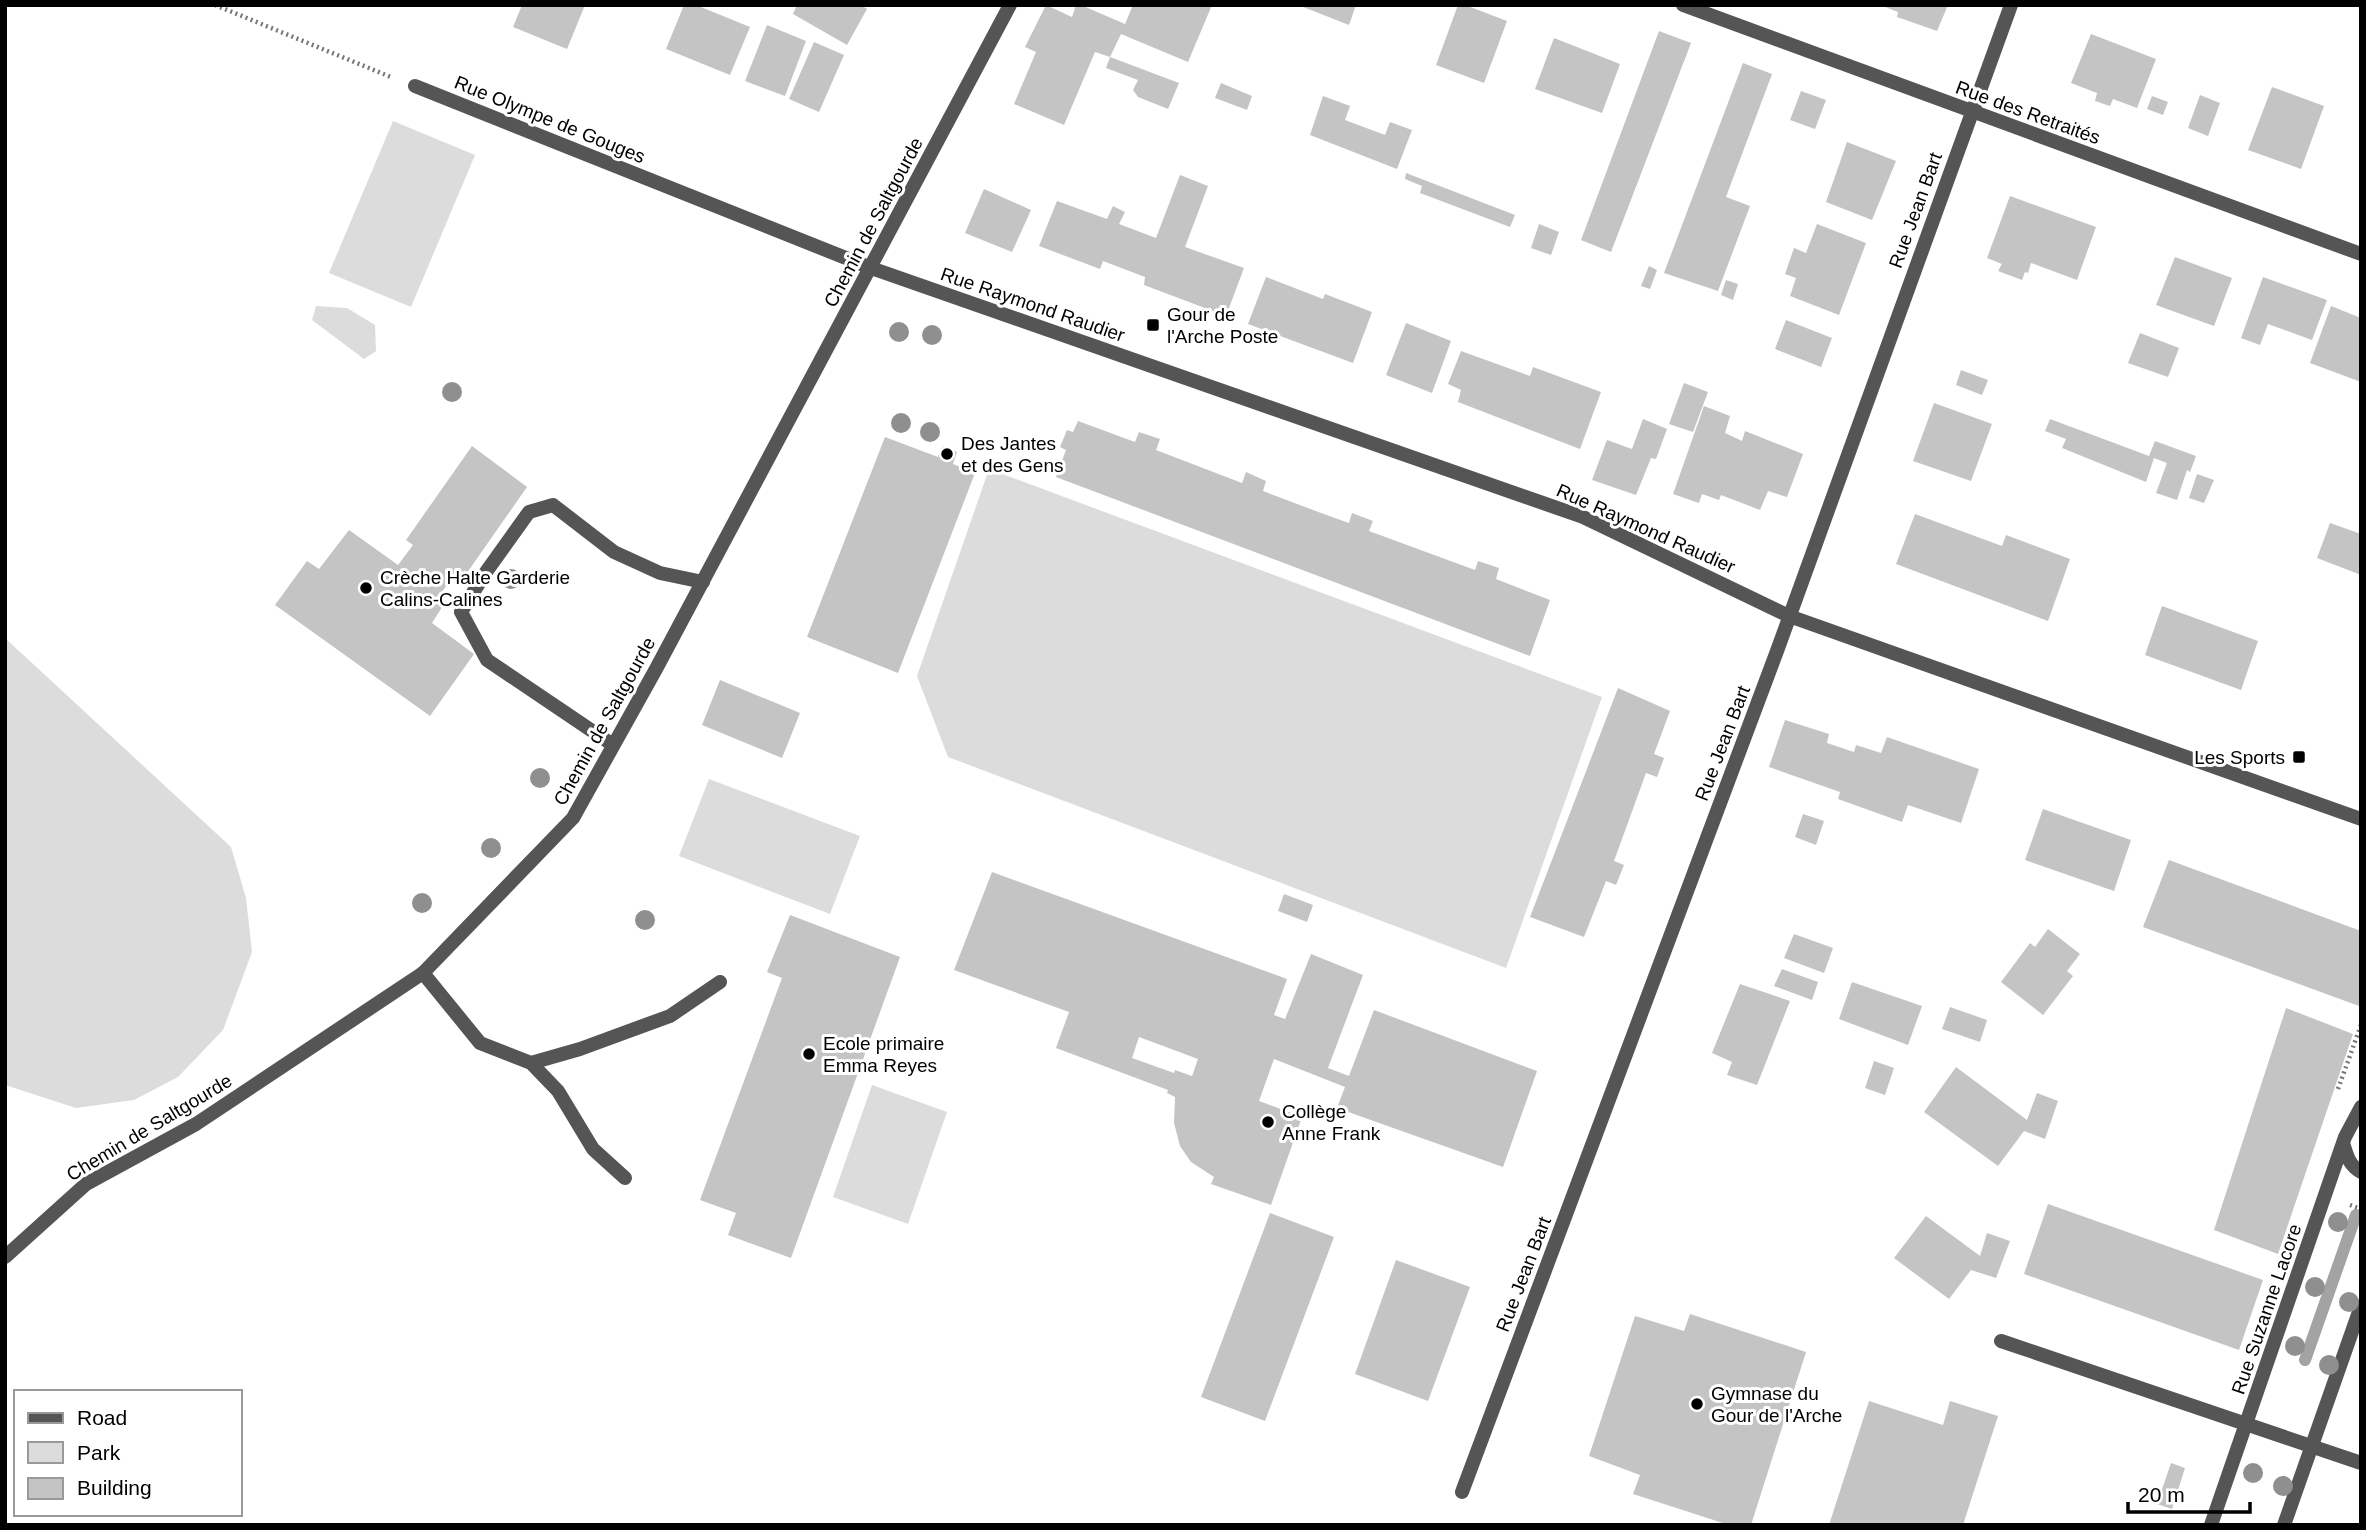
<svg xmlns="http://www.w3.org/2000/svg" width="2366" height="1530" viewBox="0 0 2366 1530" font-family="Helvetica,sans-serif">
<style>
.green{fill:#dcdcdc}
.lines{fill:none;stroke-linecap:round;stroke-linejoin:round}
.stream{stroke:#a3a3a3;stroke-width:12}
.building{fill:#c4c4c4;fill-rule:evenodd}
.path{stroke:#777;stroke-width:4.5;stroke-dasharray:2 3.5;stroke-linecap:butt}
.lane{stroke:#555;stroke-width:14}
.street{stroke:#555;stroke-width:14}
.tree{fill:#8f8f8f}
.poi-dot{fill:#000;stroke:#fff;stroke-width:2.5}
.labels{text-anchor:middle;stroke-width:6;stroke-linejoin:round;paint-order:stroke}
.street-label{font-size:19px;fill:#000;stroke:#fff}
.poi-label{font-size:19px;fill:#000;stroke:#fff;text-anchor:start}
</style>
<rect width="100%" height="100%" fill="#fff"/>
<path class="green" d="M393 121 475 155 411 307 329 273Z
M316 306 347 308 375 325 376 351 364 359 312 320Z
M989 469 1602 697 1506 968 948 757 917 676Z
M5 638 231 847 246 898 252 952 223 1030 178 1077 134 1100 76 1108 5 1085Z
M709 779 860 836 830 914 679 856Z
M872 1085 947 1112 908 1224 833 1197Z"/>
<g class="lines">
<path class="stream" d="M2305 1360 2356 1215"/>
</g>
<path class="building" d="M522 5H585L567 49 513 27Z
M684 5H696L750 27 730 75 666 49Z
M797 5H861L867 9 847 45 793 14Z
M1046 5 1072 17 1076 5H1081L1125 24 1133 5H1212L1188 62 1121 34 1110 57 1095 52 1064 125 1014 104 1036 52 1025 47Z
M1298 5H1356L1349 25Z
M1458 5H1465L1507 21 1484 83 1436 65Z
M1880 5H1948L1937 31 1897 17 1898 12Z
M767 25 806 41 785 96 745 81Z
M1659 31 1691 43 1611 252 1581 240Z
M2091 34 2156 59 2137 108 2113 99 2110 106 2095 101 2097 93 2071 83Z
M1554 38 1620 64 1602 113 1535 89Z
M814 42 844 55 819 112 789 99Z
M1110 57 1179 83 1168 109 1138 97 1133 90 1138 80 1106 68Z
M1743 63 1772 74 1726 197 1750 206 1718 291 1664 273Z
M1221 83 1252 96 1247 110 1215 98Z
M2272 87 2324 106 2301 169 2248 150Z
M1801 91 1826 100 1815 129 1790 120Z
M2200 95 2220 103 2208 136 2188 128Z
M1323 96 1350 106 1345 120 1385 135 1390 122 1412 130 1397 169 1310 135Z
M2152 96 2168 102 2163 115 2147 109Z
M1847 142 1896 161 1872 220 1826 202Z
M1406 173 1515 215 1510 227 1420 193 1422 186 1405 179Z
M1180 175 1208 186 1185 247 1244 268 1226 316 1144 285 1145 277 1103 261 1100 269 1039 246 1057 201 1107 219 1113 206 1125 212 1119 224 1156 238Z
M984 189 1031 210 1012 252 965 233Z
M2010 196 2096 227 2077 280 2031 263 2028 273 2025 272 2022 280 1998 271 2002 264 1987 258Z
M1539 224 1559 232 1551 255 1531 248Z
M1817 224 1866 243 1839 315 1790 296 1796 278 1785 274 1794 248 1806 253Z
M2175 257 2232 278 2214 326 2156 305Z
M1649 266 1657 270 1650 289 1641 286Z
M1266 277 1323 299 1325 294 1372 312 1353 363 1248 324Z
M2263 277 2327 300 2312 340 2268 324 2260 345 2241 338Z
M1726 280 1738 284 1733 300 1721 295Z
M2331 306 2361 318V382L2310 363Z
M1786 320 1832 338 1821 367 1775 349Z
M1406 323 1451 341 1432 393 1386 375Z
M2140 333 2179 348 2168 377 2128 363Z
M1461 351 1530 376 1533 367 1601 392 1580 449 1458 402 1461 390 1448 384Z
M1961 370 1988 380 1982 395 1956 385Z
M1684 383 1708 392 1693 432 1669 424Z
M1934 403 1992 424 1971 481 1913 461Z
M1704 406 1730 416 1725 433 1742 441 1745 431 1803 454 1787 497 1768 491 1760 510 1721 495 1719 500 1702 494 1699 503 1673 494Z
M1643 419 1667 429 1656 459 1651 458 1636 495 1592 480 1607 440 1632 449Z
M2050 419 2149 456 2155 441 2196 456 2190 472 2187 470 2177 500 2156 493 2167 463 2154 458 2146 482 2062 448 2066 439 2045 431Z
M1078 421 1135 442 1139 432 1160 439 1156 450 1242 483 1246 472 1266 481 1263 491 1321 513 1349 523 1352 513 1373 521 1369 531 1475 570 1478 561 1499 568 1496 579 1550 600 1530 656 1056 477 1066 450 1060 447 1067 430 1073 432Z
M885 437 938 457 943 446 957 452 953 464 975 473 898 673 807 637Z
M472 446 527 487 462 580 454 575 439 596 446 601 432 623 474 654 430 716 275 605 307 561 319 569 349 530 398 565 413 545 406 540Z
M2197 474 2214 480 2204 503 2189 498Z
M1915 514 2002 546 2006 535 2070 559 2048 621 1896 564Z
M2330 523 2361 534V575L2317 558Z
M2162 606 2258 641 2241 690 2145 655Z
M720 680 800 713 782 758 702 725Z
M1618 688 1670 711 1654 754 1664 758 1657 777 1646 773 1614 861 1624 865 1616 885 1606 881 1584 937 1530 917Z
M1785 720 1829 734 1827 743 1854 752 1856 745 1881 753 1887 737 1979 769 1961 823 1908 805 1902 822 1838 799 1840 792 1769 767Z
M2043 809 2131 840 2114 891 2025 860Z
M1803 814 1824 821 1816 845 1795 837Z
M2169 860 2361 931 2359 1006 2143 927Z
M992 872 1287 979 1274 1015 1285 1019 1311 954 1363 975 1328 1068 1349 1076 1374 1010 1537 1071 1503 1167 1337 1108 1345 1087 1274 1059 1259 1101 1302 1117 1271 1205 1211 1184 1214 1177 1191 1162 1180 1146 1174 1123 1175 1097 1167 1093 1168 1090 1056 1048 1069 1012 954 970ZM1139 1037 1198 1059 1192 1076 1175 1070 1174 1073 1132 1058Z
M1284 894 1313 905 1307 922 1278 911Z
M790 915 900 957 791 1258 728 1235 736 1213 700 1200 782 978 767 972Z
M2048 929 2080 954 2067 971 2073 976 2043 1015 2001 982 2030 943 2035 947Z
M1794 934 1833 948 1824 973 1784 958Z
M1782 969 1818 982 1812 1000 1774 986Z
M1852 982 1922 1006 1908 1045 1839 1019Z
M1740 984 1790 1001 1757 1085 1727 1075 1732 1062 1712 1053Z
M1950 1007 1987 1020 1980 1042 1942 1029Z
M2286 1008 2353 1034 2278 1254 2214 1230Z
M1874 1061 1894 1068 1885 1095 1865 1088Z
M1956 1067 2027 1120 2037 1093 2058 1101 2045 1139 2024 1131 1998 1166 1924 1112Z
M2048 1204 2263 1280 2239 1350 2024 1274Z
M1270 1213 1334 1237 1265 1421 1201 1397Z
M1926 1216 1980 1256 1987 1233 2010 1241 1996 1278 1971 1270 1949 1299 1894 1258Z
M1396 1260 1470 1287 1428 1401 1355 1374Z
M1690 1314 1806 1352 1751 1525H1729L1633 1494 1640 1475 1589 1456 1635 1316 1684 1331Z
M1869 1401 1943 1425 1950 1401 1998 1416 1963 1525H1829Z
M2171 1463 2185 1468 2172 1509 2157 1504Z"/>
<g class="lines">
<path class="path" d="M215 5 391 77
M2338 1089 2361 1025
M2350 1205 2361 1209"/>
<path class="lane" d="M613 745 487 660 461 612 486 572 529 512 553 505 614 552 660 573 703 582
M423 973 480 1043 531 1063 558 1091 593 1149 625 1178
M531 1063 580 1049 670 1016 720 982"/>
<path class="street" d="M1683 5 2361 254
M415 86 871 268 1583 517 1789 616 2361 819
M2343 1143C2347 1156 2349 1165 2361 1172
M5 1257 86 1184 196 1124 423 973 573 818 656 669 1010 5
M2001 1341 2361 1463
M1462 1492 1777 651 2011 5
M2211 1525 2345 1137 2361 1107
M2284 1525 2361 1306"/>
</g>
<g class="tree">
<circle cx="899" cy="332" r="10"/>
<circle cx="932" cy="335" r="10"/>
<circle cx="452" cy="392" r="10"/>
<circle cx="901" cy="423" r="10"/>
<circle cx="930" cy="432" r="10"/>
<circle cx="511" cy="579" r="10"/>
<circle cx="540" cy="778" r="10"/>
<circle cx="491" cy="848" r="10"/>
<circle cx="422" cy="903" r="10"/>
<circle cx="645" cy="920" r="10"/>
<circle cx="2338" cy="1222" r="10"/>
<circle cx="2315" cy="1287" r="10"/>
<circle cx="2349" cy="1302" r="10"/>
<circle cx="2295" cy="1346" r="10"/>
<circle cx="2329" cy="1365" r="10"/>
<circle cx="2253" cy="1473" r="10"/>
<circle cx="2283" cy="1486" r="10"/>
</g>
<g class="poi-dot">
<rect x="1146" y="318" width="14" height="14" rx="3.5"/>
<circle cx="947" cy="454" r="7"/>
<circle cx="366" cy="588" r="7"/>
<rect x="2292" y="750" width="14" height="14" rx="3.5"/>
<circle cx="809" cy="1054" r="7"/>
<circle cx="1268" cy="1122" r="7"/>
<circle cx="1697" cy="1404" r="7"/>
</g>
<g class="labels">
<g class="street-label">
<text transform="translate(2028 112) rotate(20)" y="7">Rue des Retraités</text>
<text transform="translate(550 119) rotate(22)" y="7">Rue Olympe de Gouges</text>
<text transform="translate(1915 210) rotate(-70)" y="7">Rue Jean Bart</text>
<text transform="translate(873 222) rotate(-62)" y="7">Chemin de Saltgourde</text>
<text transform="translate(1033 304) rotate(19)" y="7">Rue Raymond Raudier</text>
<text transform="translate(1646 528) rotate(24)" y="7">Rue Raymond Raudier</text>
<text transform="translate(604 721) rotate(-61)" y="7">Chemin de Saltgourde</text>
<text transform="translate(1722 743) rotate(-69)" y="7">Rue Jean Bart</text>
<text transform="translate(149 1127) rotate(-31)" y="7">Chemin de Saltgourde</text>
<text transform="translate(1523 1274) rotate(-69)" y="7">Rue Jean Bart</text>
<text transform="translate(2266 1309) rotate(-71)" y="7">Rue Suzanne Lacore</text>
</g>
<g class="poi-label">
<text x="1167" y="321">Gour de<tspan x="1167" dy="22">l'Arche Poste</tspan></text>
<text x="961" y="450">Des Jantes<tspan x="961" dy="22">et des Gens</tspan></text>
<text x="380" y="584">Crèche Halte Garderie<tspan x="380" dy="22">Calins-Calines</tspan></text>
<text x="2285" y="764" text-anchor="end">Les Sports</text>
<text x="823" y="1050">Ecole primaire<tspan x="823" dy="22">Emma Reyes</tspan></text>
<text x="1282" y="1118">Collège<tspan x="1282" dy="22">Anne Frank</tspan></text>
<text x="1711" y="1400">Gymnase du<tspan x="1711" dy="22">Gour de l'Arche</tspan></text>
</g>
</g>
<rect width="2366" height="1530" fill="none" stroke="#000000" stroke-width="14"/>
<rect x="14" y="1390" width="228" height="126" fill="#ffffff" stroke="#999999" stroke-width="2"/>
<rect x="28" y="1413" width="35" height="10" fill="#555555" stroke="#999999" stroke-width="2"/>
<text x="77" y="1425" font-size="21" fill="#000000">Road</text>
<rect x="28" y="1442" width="35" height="21" fill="#dcdcdc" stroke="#999999" stroke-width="2"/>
<text x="77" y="1460" font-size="21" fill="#000000">Park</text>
<rect x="28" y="1478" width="35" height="21" fill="#c4c4c4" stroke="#999999" stroke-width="2"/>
<text x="77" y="1495" font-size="21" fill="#000000">Building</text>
<path d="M2128 1502v10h122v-10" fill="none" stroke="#000000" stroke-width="3.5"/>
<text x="2138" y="1502" font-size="21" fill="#000000" stroke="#ffffff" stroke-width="5" paint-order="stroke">20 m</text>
</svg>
